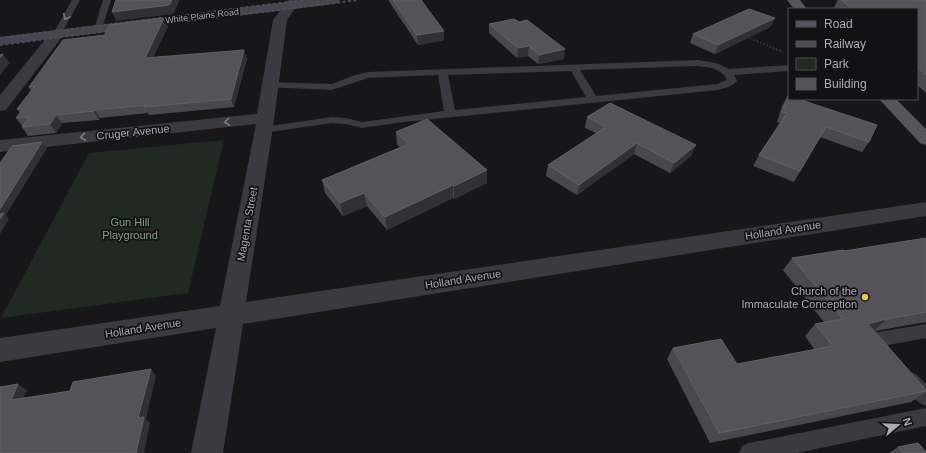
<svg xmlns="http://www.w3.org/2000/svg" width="926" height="453" viewBox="0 0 926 453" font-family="Helvetica,sans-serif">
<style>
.green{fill:#212923}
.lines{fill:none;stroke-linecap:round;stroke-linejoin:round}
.path{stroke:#3e3f45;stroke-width:1.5;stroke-dasharray:1.5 2;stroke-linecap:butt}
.lane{fill:#3a3a40;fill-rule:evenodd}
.street{fill:#3a3a40;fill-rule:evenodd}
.secondary{fill:#46474e;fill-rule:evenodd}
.primary{fill:#55555d;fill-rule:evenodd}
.rail{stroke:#4d4e55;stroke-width:2;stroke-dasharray:3 2.5;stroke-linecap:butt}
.wall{fill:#49484e}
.shaded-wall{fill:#313034}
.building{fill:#545359;stroke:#616168}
.oneway{stroke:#787982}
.poi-dot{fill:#e7ca41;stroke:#121214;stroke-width:1.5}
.labels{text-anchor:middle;stroke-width:3.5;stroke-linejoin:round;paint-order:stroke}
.far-street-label{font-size:9px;fill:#aaacb8;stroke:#121214}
.street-label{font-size:11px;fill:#aaacb8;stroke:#121214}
.park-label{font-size:11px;fill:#82a289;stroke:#121214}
.poi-label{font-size:11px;fill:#aaacb8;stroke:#121214;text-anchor:end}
</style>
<rect width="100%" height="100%" fill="#171719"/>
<path class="green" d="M224 140 188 293 1 318 89 153Z"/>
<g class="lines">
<path class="path" d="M747 37 783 52"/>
<path class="lane" d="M72 0H80L60 36H54L53 34Z
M103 0H111L102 29 98 32 94 29Z
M697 60 716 63 729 69 789 65V71L734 75 737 81C732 87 725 88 718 90L404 122 362 128 346 124 332 123 263 133 259 132 257 130 259 128 263 127 332 117 346 118 362 122 444 111 438 75 368 78 332 90 266 87 265 85 266 83 270 82 332 84 355 75 368 72ZM697 66C708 67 722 68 727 80L717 84 596 96 580 70ZM571 71 586 97 455 110 448 75Z
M926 324V338L888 345 890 349 887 354 881 357 875 354 865 340 867 335 873 333Z
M910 372 916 374 926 384V406C915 402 906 390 901 380L904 374Z
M926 408V426L797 453H739L742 446 749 443Z"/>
<path class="street" d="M288 0H301L287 20 273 127 246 302 926 202V216L243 324 223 453H191L216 328 0 362V338L220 306 256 124 0 152V140L257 114 273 20Z
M57 30 62 31 64 34 62 37 6 110 0 111V95L52 31Z"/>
<path class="secondary" d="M303 0H340L338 3 334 4 0 45V37Z"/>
<path class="primary" d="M787 0H800L807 9H794Z
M879 99H896L926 129V145L920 143Z"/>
<path class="rail" d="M157 25 358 0
M0 38 305 0
M0 45 117 30"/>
</g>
<path class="wall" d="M388 0H421L444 40 418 45Z
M838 0H926V93L917 85V9H836L834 7Z
M775 18 770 27 715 54 690 43 693 34Z
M489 24 564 59 538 64 528 56 517 58 489 33Z
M168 26 153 57 247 58 234 107 149 115 148 113 100 118 99 120 62 123 56 133 28 136 22 127V126L16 118 20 113 17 109 31 91 29 87 105 35Z
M788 96 869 142 862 152 820 137 794 182 753 166 759 155 780 123 777 122 782 106Z
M587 117 696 145 691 156 670 173 634 154 577 195 546 176 548 165 596 133 585 128Z
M396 132 487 170V183L454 199 453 198 387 230 367 206 343 216 325 193 322 180 400 147 397 145Z
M926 238V322L875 331 926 390V392L911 402 710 443 667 359 673 348 737 364 815 350 805 336 815 324 824 322 783 270 792 258 844 251Z
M898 447 926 453H889Z"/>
<path class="shaded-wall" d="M172 0H180L173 14 116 21 112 12Z
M164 18 168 26 149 66 145 58Z
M775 18 770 27 715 54 718 45Z
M444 31V40L418 45 417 35Z
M529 46 528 56 517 58 518 48Z
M565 49 564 59 538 64 539 55Z
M244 50 247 58 234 107 231 99Z
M3 54 10 63 0 75V58Z
M95 110 100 118 99 120 94 111Z
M56 115 62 123 56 133 50 124Z
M42 142 47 148 6 215 9 219 0 234V209Z
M637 143 634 154 577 195 579 185Z
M696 145 691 156 670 173 674 163Z
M487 170V183L454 199V186Z
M453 185V198L387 230 385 217Z
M364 193 367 206 343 216 340 203Z
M886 319 873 332 868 324Z
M151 369 156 376 146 419 150 423 144 453H136L138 418Z
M18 384 27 390 20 406 11 400Z"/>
<path class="building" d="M116 0H172L169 5 112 12Z
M393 0H421L444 31 417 35Z
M841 0H926V75L917 67V9H852Z
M749 9 775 18 718 45 693 34Z
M164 18 145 58 244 50 231 99 144 107 145 105 95 110 94 111 56 115 50 124 22 127 29 117 16 118 23 109H17L35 86 29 87 63 40 105 35 109 25Z
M514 19 519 22 527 20 565 49 539 55 529 46 518 48 489 24Z
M3 54 0 58V55Z
M788 96H789V99H798L877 125 869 142 826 127 800 171 759 155 787 113 782 112Z
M610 103 696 145 674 163 637 143 579 185 548 165 606 127 587 117Z
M427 119 487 170 454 186 453 185 385 217 364 193 340 203 322 180 409 144 396 132Z
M42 142 0 209V163L12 146Z
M4 213 0 219V214Z
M926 238V312L886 319 868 324 926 390V391L719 433 673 348 721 339 737 364 833 346 815 324 843 319 792 258 843 250 844 251Z
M151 369 138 418 144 417 136 453H0V387L18 384 11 400 70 391 73 382Z
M918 443 926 452V453H903L898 447Z"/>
<defs><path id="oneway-chevron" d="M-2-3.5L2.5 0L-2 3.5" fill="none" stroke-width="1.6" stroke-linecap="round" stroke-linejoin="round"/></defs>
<g class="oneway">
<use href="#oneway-chevron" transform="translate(66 17) rotate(118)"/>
<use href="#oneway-chevron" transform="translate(227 122) rotate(174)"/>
<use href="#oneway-chevron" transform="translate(83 137) rotate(174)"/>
</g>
<circle class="poi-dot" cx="865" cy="297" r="4"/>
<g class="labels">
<g class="far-street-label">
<text transform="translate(202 16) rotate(-7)" y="3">White Plains Road</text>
</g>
<g class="street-label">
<text transform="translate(133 132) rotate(-6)" y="4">Cruger Avenue</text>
<text transform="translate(247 224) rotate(-80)" y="4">Magenta Street</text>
<text transform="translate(783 230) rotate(-9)" y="4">Holland Avenue</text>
<text transform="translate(463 279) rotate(-9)" y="4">Holland Avenue</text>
<text transform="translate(143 328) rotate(-9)" y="4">Holland Avenue</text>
</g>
<g class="park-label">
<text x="130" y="226">Gun Hill<tspan x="130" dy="13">Playground</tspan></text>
</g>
<g class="poi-label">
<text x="857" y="295">Church of the<tspan x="857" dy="13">Immaculate Conception</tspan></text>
</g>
</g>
<rect x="788" y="8" width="130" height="92" fill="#121214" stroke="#4f5056"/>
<rect x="796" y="21" width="20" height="6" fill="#55555d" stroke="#4f5056"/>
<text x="824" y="28" font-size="12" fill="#aaacb8">Road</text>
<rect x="796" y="41" width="20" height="6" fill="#4d4e55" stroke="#4f5056"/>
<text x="824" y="48" font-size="12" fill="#aaacb8">Railway</text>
<rect x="796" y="58" width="20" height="12" fill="#212923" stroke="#4f5056"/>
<text x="824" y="68" font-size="12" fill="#aaacb8">Park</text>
<rect x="796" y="78" width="20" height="12" fill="#545359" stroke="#4f5056"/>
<text x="824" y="88" font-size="12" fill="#aaacb8">Building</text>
<g transform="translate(898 425) rotate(71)" stroke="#121214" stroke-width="3" paint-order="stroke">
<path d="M0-3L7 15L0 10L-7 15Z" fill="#aaacb8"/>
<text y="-6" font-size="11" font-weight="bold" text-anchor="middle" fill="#aaacb8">N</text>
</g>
</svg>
